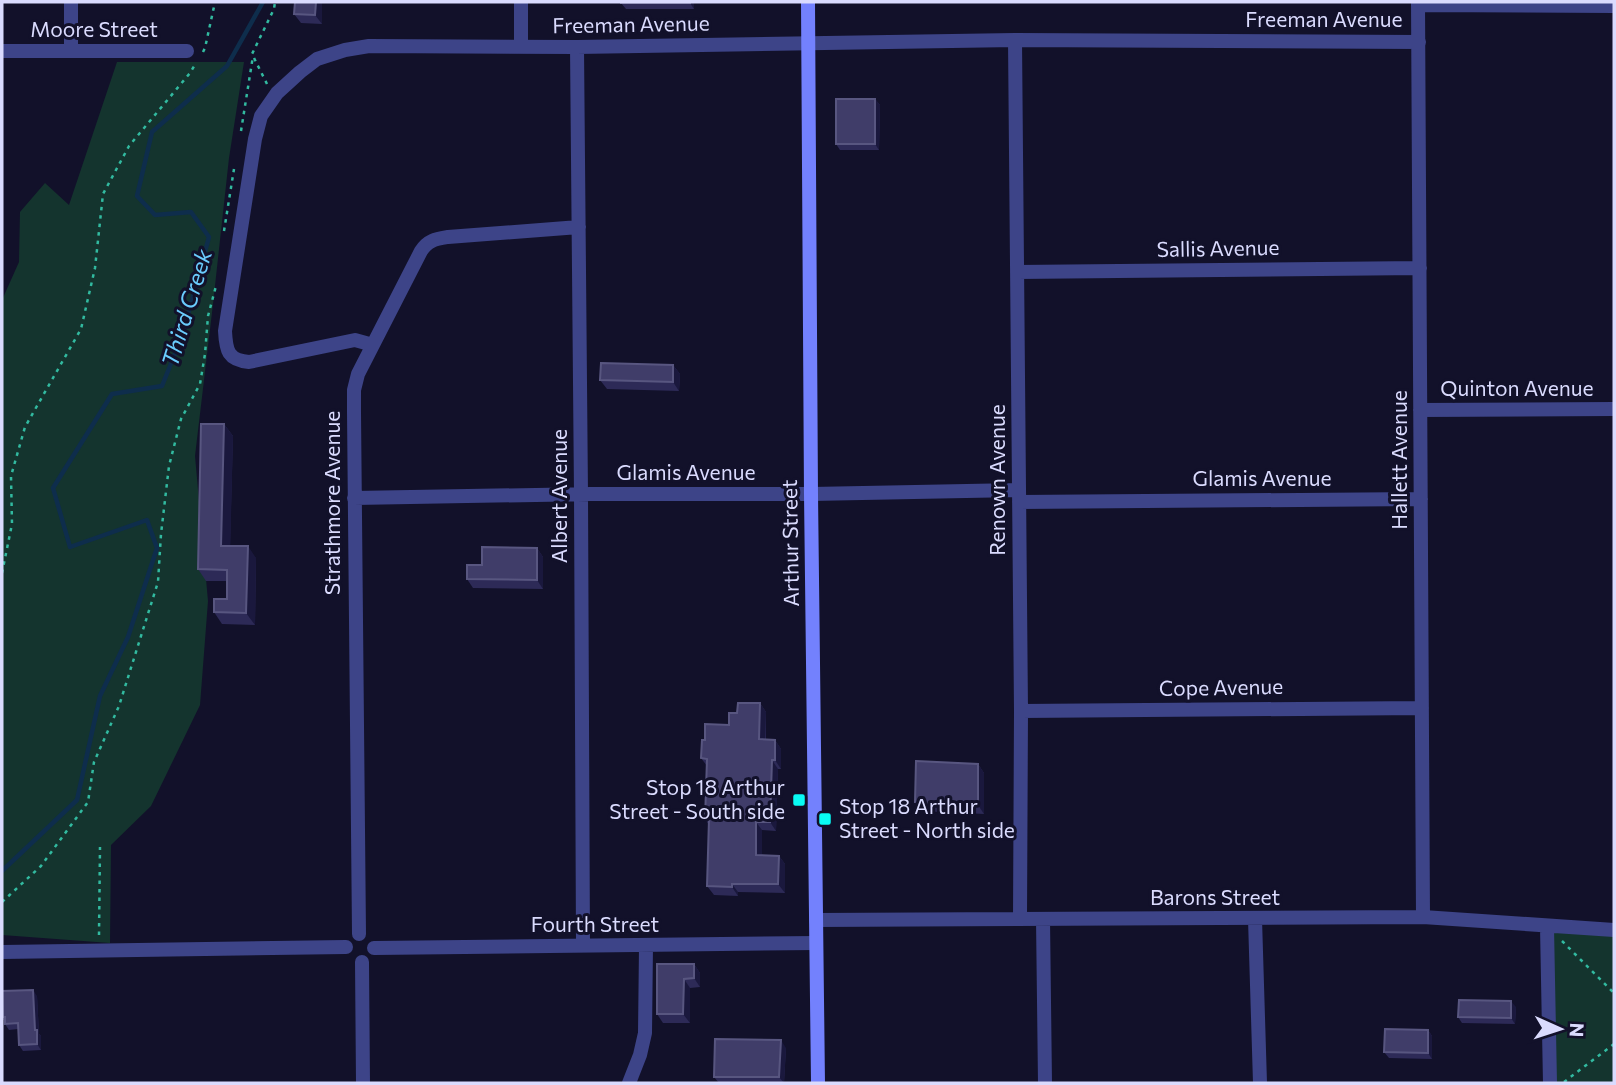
<svg xmlns="http://www.w3.org/2000/svg" width="1616" height="1085" viewBox="0 0 1616 1085" font-family="Commissioner,sans-serif">
<style>
.green{fill:#14342e}
.lines{fill:none;stroke-linecap:round;stroke-linejoin:round}
.stream{stroke:#0e2d4c;stroke-width:4.5}
.path{stroke:#32baa0;stroke-width:2.5;stroke-dasharray:3.5 5;stroke-linecap:butt}
.street{stroke:#3d4488;stroke-width:14}
.secondary{stroke:#7381fd;stroke-width:14}
.wall{fill:#2d2a57}
.shaded-wall{fill:#1a183d}
.building{fill:#403d69;stroke:#585680;stroke-width:2}
.poi-dot{fill:#09fbf4;stroke:#12112a;stroke-width:2.5}
.labels{text-anchor:middle;stroke-width:6;stroke-linejoin:round;paint-order:stroke}
.street-label{font-size:21px;fill:#dadbfe;stroke:#12112a}
.poi-label{font-size:21px;fill:#dadbfe;stroke:#12112a;text-anchor:end}
.water-label{font-size:23px;font-style:italic;fill:#6accfd;stroke:#12112a}
</style>
<rect width="100%" height="100%" fill="#12112a"/>
<path class="green" d="M117 62H244L229 158 213 304 195 456 208 601 200 705 151 806 111 845 110 943 2 935V300L19 262 20 212 45 183 69 205Z
M1547 927 1614 930V1083H1550Z"/>
<g class="lines">
<path class="stream" d="M2 871 77 800 100 696 128 637 157 548 147 520 70 547 53 488 112 394 162 386 182 336 209 237 191 212 155 215 137 196 152 132 227 66 263 2"/>
<path class="path" d="M203 52 205 48 215 2
M267 84 252 54 274 9 275 2
M241 131 253 56
M224 231 234 169
M2 573 12 524 11 476 25 427 81 329 95 268 103 194 129 146 190 73 196 63
M2 902 41 866 88 802 94 762 119 706 158 582 161 534 169 466 181 419 200 384 205 354 208 316 216 286
M99 935 100 847
M1562 941 1614 993
M1564 1082 1614 1044"/>
<path class="street" d="M71 2V50
M521 2V46
M1418 2 1423 917
M1418 5 1614 6
M1015 40 1021 711 1020 919
M577 47 581 494 583 945
M2 51H187
M1017 272 1420 268
M373 345 355 340 249 362C228 360 226 351 225 331L255 139 261 116 277 93 300 72 317 59 345 50 369 46 577 47 1015 40 1419 42
M1420 410 1614 409
M354 498 591 494H811L1019 490
M1019 502 1421 499
M1021 711 1422 708
M1043 919 1045 1083
M1255 919 1260 1083
M816 920 1423 917 1614 930
M1547 927 1550 1083
M359 934 354 412V390L358 374 421 251C428 240 436 239 448 237L579 227
M374 948 816 943
M2 952 346 947
M362 962 363 1083
M629 1083 640 1055 645 1033 646 946"/>
<path class="secondary" d="M808 2 811 494 818 1083"/>
</g>
<path class="wall" d="M295 2H322V24L301 23 294 14Z
M694 2V9H626L621 3Z
M875 99 880 105 879 150H840L836 144Z
M673 365 680 374 679 391 607 389 600 380Z
M224 424 233 436 230 546 256 558 255 625 222 624 214 612 227 599V581H206L198 569Z
M537 548 543 557V589L473 588 467 579 482 565Z
M760 703 766 712V739L775 740 781 749V769H778L776 831 762 830V855L779 856 785 864V893L738 892V896L714 895 707 886 709 825 705 819 707 766 701 758 705 740 729 725 737 713Z
M978 764 984 773V814L921 811 915 802Z
M694 964 700 973V987L690 988V1023H663L657 1014Z
M2 991 37 996 39 1034 41 1036V1050L23 1051 19 1045 18 1029 9 1030 5 1024 4 1020H2Z
M1516 1007 1515 1024 1462 1023 1458 1017Z
M1428 1030 1432 1036V1059L1389 1058 1384 1052Z
M786 1048 784 1083H719L714 1077Z"/>
<path class="shaded-wall" d="M316 2H322V24L315 15Z
M690 2H694V9L690 3Z
M875 99 880 105 879 150 875 144Z
M673 365 680 374 679 391 673 382Z
M224 424 233 436 230 558 221 546Z
M248 546 256 558 255 625 246 613Z
M537 548 543 557V589L537 580Z
M760 703 766 712 765 748 759 739Z
M775 740 781 749V769L775 760Z
M772 760 778 769 776 831 770 822Z
M978 764 984 773V814L978 805Z
M756 822 762 830V864L756 855Z
M779 856 785 864V893L778 884Z
M732 884 738 892V896L732 887Z
M694 964 700 973V987L694 978Z
M684 979 690 988V1023L683 1014Z
M33 990 37 996 39 1034 41 1036V1050L37 1044 35 1030Z
M1511 1001 1516 1007 1515 1024 1511 1018Z
M1428 1030 1432 1036V1059L1428 1053Z
M781 1040 786 1048 784 1083 779 1077Z"/>
<path class="building" d="M295 2H316L315 15 294 14Z
M621 2H690V3H621Z
M836 99H875V144H836Z
M601 363 673 365V382L600 380Z
M201 424H224L221 546H248L246 613 214 612V599H227V570L198 569Z
M482 547 537 548V580L467 579V565H482Z
M738 703H760L759 739 775 740V760H772L770 822H756V855L779 856 778 884H732V887L707 886 709 819H705L707 759 701 758 702 740H705V724L729 725V713H737Z
M916 761 978 764V805L915 802Z
M657 964H694V978L684 979 683 1014H657Z
M33 990 35 1030H37V1044L19 1045 18 1023 5 1024V1017H3L2 991Z
M1459 1000 1511 1001V1018L1458 1017Z
M1385 1029 1428 1030V1053L1384 1052Z
M715 1039 781 1040 779 1077H714Z"/>
<g class="poi-dot">
<rect x="792" y="793" width="14" height="14" rx="3.5"/>
<rect x="818" y="812" width="14" height="14" rx="3.5"/>
</g>
<g class="labels">
<g class="street-label">
<text x="1324" y="27">Freeman Avenue</text>
<text transform="translate(631 25) rotate(-1)" y="7">Freeman Avenue</text>
<text x="94" y="37">Moore Street</text>
<text transform="translate(1218 249) rotate(-1)" y="7">Sallis Avenue</text>
<text x="1517" y="396">Quinton Avenue</text>
<text transform="translate(1400 460) rotate(-90)" y="7">Hallett Avenue</text>
<text x="686" y="480">Glamis Avenue</text>
<text x="1262" y="486">Glamis Avenue</text>
<text transform="translate(998 480) rotate(-90)" y="7">Renown Avenue</text>
<text transform="translate(560 496) rotate(-90)" y="7">Albert Avenue</text>
<text transform="translate(333 503) rotate(-90)" y="7">Strathmore Avenue</text>
<text transform="translate(791 543) rotate(-91)" y="7">Arthur Street</text>
<text transform="translate(1221 688) rotate(-1)" y="7">Cope Avenue</text>
<text x="1215" y="905">Barons Street</text>
<text x="595" y="932">Fourth Street</text>
</g>
<g class="poi-label">
<text x="785" y="795">Stop 18 Arthur<tspan x="785" dy="24">Street - South side</tspan></text>
<text x="839" y="814" text-anchor="start">Stop 18 Arthur<tspan x="839" dy="24">Street - North side</tspan></text>
</g>
<g class="water-label">
<text transform="translate(187 308) rotate(-73)" y="8">Third Creek</text>
</g>
</g>
<rect width="1616" height="1085" fill="none" stroke="#dadbfe" stroke-width="7"/>
<g transform="translate(1560 1029) rotate(93)" stroke="#12112a" stroke-width="5" paint-order="stroke">
<path d="M0-5L12 26L0 18L-12 26Z" fill="#dadbfe"/>
<text y="-10" font-size="19" font-weight="bold" text-anchor="middle" fill="#dadbfe">N</text>
</g>
</svg>
